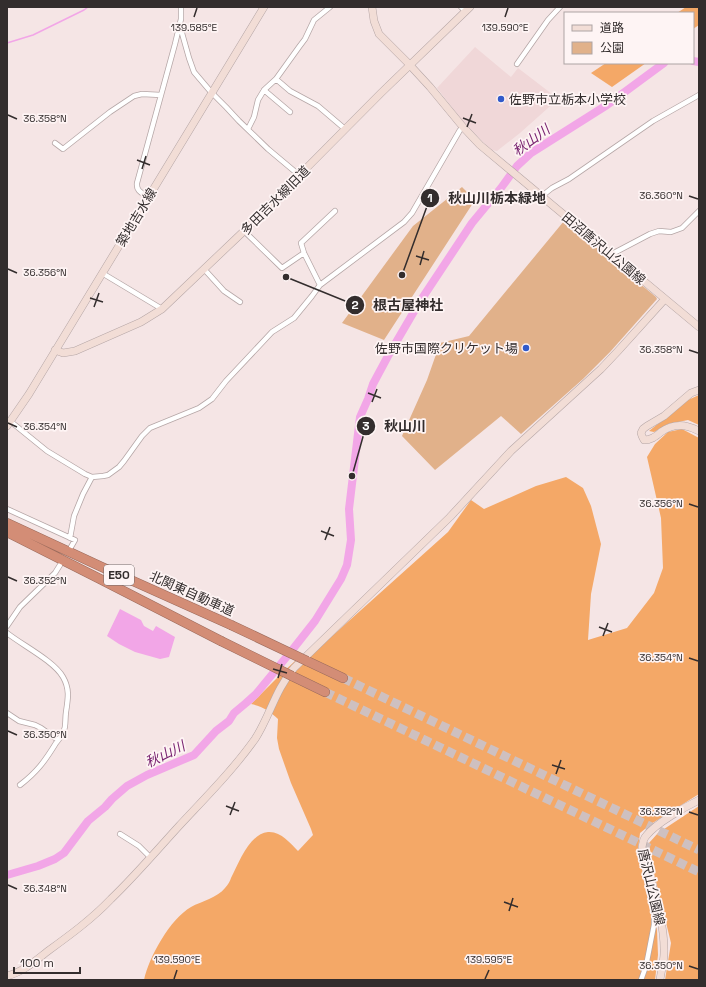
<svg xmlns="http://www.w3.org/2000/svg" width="706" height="987" viewBox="0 0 706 987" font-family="'Space Grotesk','Noto Sans JP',sans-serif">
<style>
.built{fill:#f0d7d8}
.green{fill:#e1b18a}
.forest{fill:#f4a867}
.water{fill:#f2a6e7}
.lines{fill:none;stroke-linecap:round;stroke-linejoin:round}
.stream{stroke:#f2a6e7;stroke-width:1.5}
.river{stroke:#f2a6e7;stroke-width:8}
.highway-tunnel{stroke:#cec0c0;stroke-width:9;stroke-dasharray:9 4.5;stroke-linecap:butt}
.street-casing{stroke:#b5a6a6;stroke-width:6}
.secondary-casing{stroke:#b5a6a6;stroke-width:8}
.highway-casing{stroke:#9b6b5c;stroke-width:10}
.street{stroke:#fff;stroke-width:4.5}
.secondary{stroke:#f2ddd6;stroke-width:7}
.highway{stroke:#d38d76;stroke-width:9}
.highway-bridge-casing{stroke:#9b6b5c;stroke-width:10;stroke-linecap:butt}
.highway-bridge{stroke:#d38d76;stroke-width:9}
.ticks{fill:none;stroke:#332d2d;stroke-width:1.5}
.poi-dot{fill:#315aca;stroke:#fef4f4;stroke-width:1.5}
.labels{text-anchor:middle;stroke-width:3.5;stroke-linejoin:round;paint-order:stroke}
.shield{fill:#fef4f4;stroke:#706969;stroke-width:1}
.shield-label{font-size:12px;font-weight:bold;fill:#332d2d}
.poi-label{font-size:13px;fill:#332d2d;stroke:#fef4f4;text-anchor:start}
.street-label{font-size:13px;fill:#332d2d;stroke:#fef4f4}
.water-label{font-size:14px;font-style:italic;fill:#782270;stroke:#fef4f4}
.ticks-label{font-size:10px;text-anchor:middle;fill:#332d2d;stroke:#fef4f4;stroke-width:3.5;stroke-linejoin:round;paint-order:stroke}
.leader{fill:none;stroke:#332d2d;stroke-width:1.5}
.callout-dot{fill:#332d2d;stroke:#fef4f4;stroke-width:1.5}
.mark-label{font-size:12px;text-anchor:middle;font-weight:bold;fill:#fff}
.callout-label{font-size:14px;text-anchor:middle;font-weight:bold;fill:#332d2d;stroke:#fef4f4;stroke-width:3.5;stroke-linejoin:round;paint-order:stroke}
</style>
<rect width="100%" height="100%" fill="#f5e5e5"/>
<path class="built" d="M475 47 511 77 518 68 548 91 556 98 557 100 520 133 497 151 492 150 486 145 465 124 437 88Z"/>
<path class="green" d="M462 187 475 200 384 340 342 323 413 226Z
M564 221 656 297 657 299 610 352 583 379 521 434 501 416 435 470 402 436 427 380 440 343 469 336Z"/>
<path class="forest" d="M686 7H699V25L693 29V13H677Z
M606 63H646L612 87 591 73Z
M699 395V425L688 420 668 424 654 432 649 431 688 400Z
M682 429 699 438V794L651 824 640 833 638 849 648 900 657 930 658 955 655 980H144C149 957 170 919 191 907 202 901 217 898 225 888 228 885 230 881 231 878 239 863 249 834 268 832 281 831 290 843 298 851L313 835 311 829 291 783 279 749 277 738 278 719C270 711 262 706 251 704L283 672 295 661 331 637 448 532 471 500 484 509 536 486 566 477 583 488 591 506 601 544 591 594 588 640 627 628 654 593 663 568 661 518 647 457 655 444 668 432Z
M699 806V980H665L671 943 652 865 649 843 658 833Z"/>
<path class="water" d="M120 609 141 620 144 626 153 631 156 626 175 637 169 657 160 659 135 652 119 644 107 636Z"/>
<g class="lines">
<path class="stream" d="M7 43 33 35 84 10 88 7"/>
<path class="river" d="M693 61 699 62
M7 875 38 866 55 859 64 853 88 821 105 807 112 799 127 786 147 775 194 755 216 731 229 721 234 713 246 703 256 694 293 649 315 621 341 579 347 565 351 540 349 509 360 417 368 399 373 384 388 356 419 303 472 223 501 188 517 166 531 153 607 105 664 63"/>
<path class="highway-tunnel" d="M343 678 699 850
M325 692 699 872"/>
<defs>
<path id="street" d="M461 7 465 11
M180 26 189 58 194 72 211 92 226 107 239 121 268 149 299 175
M517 64 548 20 560 7
M276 79 290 91 318 106 345 129
M264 90 290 112
M248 129 254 117 258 100 264 90 276 79 299 47 305 39 314 20 330 7
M55 143 63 149 110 112 134 96 142 94 161 95
M542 196 552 188 569 179 653 121 699 95
M148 197C142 193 136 191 137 183L175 44 181 19V7
M244 231 282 268 304 253
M612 254 650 234 659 231 671 232 682 228 699 211
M204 269 224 291 240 302
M102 273 162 309
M320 285 304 253 301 243 335 211
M10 421 47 451 85 474 92 477 103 476 108 475 119 467 124 461 142 436 150 428 199 408 212 399 226 381 272 332 294 318 312 296 320 285 404 222 412 213 460 130 463 127
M7 509 75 540 71 547
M70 538 74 516 83 494 92 477
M7 626 20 607 55 573 60 565
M7 633C22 645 54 661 63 677 70 689 68 699 66 712 65 718 66 726 64 730 63 735 59 739 56 743 45 761 37 772 20 785
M7 713 19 721 35 725 41 728 58 740
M120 834 139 846 151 858
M641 980 646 966 654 925V912L650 895 651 885"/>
<path id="secondary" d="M372 7 374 21 379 34 407 62 430 87 463 127 480 145 699 327
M55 350 63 353 75 351 141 322 162 309 244 231 381 93 470 7
M699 390 691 393 664 416 647 426 643 429 641 433 642 436 644 440C651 440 655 437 661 432 674 423 685 424 699 431
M7 426 29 394 264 7
M7 976C23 972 35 961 48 951 70 935 92 919 111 899 135 876 157 850 179 826 205 798 233 770 255 739 270 716 275 690 294 668L450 517 511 451 601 369 618 351 665 299
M660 980C661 971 664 962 664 953 665 919 650 880 642 847 643 843 643 839 646 836 656 823 685 807 699 800"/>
<path id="highway" d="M7 523 104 568 231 625
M7 532 100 579 221 641
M307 661 343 678
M292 676 325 692"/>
</defs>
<use href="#street" class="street-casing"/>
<use href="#secondary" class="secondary-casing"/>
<use href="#highway" class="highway-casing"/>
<use href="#street" class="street"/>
<use href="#secondary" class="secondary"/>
<use href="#highway" class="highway"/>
<defs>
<path id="highway-bridge" d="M231 625 307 661
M221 641 292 676"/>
</defs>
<use href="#highway-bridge" class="highway-bridge-casing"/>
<use href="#highway-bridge" class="highway-bridge"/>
</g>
<path class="ticks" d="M194 17 197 8M505 17 508 8M8 115 17 119M463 118 476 123M467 127 472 114M137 160 150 165M142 169 146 156M689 196 698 199M416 256 429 260M420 265 424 251M8 269 17 273M90 298 103 302M94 307 99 293M689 350 698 353M368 393 381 398M372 402 377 389M8 423 17 427M689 504 698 507M321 531 334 536M325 540 330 527M8 577 17 581M599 627 612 632M603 636 608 623M689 658 698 661M273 669 287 673M278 678 282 664M8 731 17 735M552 765 565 769M556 774 561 760M226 806 239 811M689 812 698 815M230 815 235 802M8 885 17 889M504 902 518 907M509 911 513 898M689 966 698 969M174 979 177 970M485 979 489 970"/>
<g class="poi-dot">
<circle cx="501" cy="99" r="4"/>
<circle cx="526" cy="348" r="4"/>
</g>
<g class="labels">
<rect class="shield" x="104" y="565" width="30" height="20" rx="3"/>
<g class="shield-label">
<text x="119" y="579">E50</text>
</g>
<g class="poi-label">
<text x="509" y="104">佐野市立栃本小学校</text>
<text x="518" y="353" text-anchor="end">佐野市国際クリケット場</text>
</g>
<g class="street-label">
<text transform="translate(275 200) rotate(-45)" y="5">多田吉水線旧道</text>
<text transform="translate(136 217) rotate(-59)" y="5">築地吉水線</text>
<text transform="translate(604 248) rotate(40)" y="5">田沼唐沢山公園線</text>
<text transform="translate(192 593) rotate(24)" y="5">北関東自動車道</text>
<text transform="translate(652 887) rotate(77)" y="5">唐沢山公園線</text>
</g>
<g class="water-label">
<text transform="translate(531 140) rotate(-36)" y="5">秋山川</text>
<text transform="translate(165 754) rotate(-26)" y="5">秋山川</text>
</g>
</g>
<g class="ticks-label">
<text x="194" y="31">139.585°E</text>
<text x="505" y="31">139.590°E</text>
<text x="45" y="122">36.358°N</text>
<text x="661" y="199">36.360°N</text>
<text x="45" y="276">36.356°N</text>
<text x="661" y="353">36.358°N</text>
<text x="45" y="430">36.354°N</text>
<text x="661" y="507">36.356°N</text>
<text x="45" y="584">36.352°N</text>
<text x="661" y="661">36.354°N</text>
<text x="45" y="738">36.350°N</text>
<text x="661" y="815">36.352°N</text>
<text x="45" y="892">36.348°N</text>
<text x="177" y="963">139.590°E</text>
<text x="489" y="963">139.595°E</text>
<text x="661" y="969">36.350°N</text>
</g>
<path class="leader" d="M402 275L430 198M286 277L355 305M352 476L366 426"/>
<g class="callout-dot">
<circle cx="402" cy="275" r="4"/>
<circle cx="286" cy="277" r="4"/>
<circle cx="352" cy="476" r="4"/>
<circle cx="430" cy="198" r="10"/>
<circle cx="355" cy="305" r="10"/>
<circle cx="366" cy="426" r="10"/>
</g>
<g class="mark-label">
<text x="430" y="202">1</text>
<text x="355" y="309">2</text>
<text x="366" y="430">3</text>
</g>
<g class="callout-label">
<text x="497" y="203">秋山川栃本緑地</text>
<text x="408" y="310">根古屋神社</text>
<text x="405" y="431">秋山川</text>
</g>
<rect width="706" height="987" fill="none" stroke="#332d2d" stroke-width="16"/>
<rect x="564" y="12" width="130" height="52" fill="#fef4f4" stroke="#ada4a4"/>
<rect x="572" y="25" width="20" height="6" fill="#f2ddd6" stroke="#ada4a4"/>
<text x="600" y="32" font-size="12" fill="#332d2d">道路</text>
<rect x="572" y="42" width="20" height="12" fill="#e1b18a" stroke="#ada4a4"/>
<text x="600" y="52" font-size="12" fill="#332d2d">公園</text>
<path d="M14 967v6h66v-6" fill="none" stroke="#332d2d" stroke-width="2"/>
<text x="20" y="967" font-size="12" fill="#332d2d" stroke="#fef4f4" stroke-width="3" paint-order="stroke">100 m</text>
</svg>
